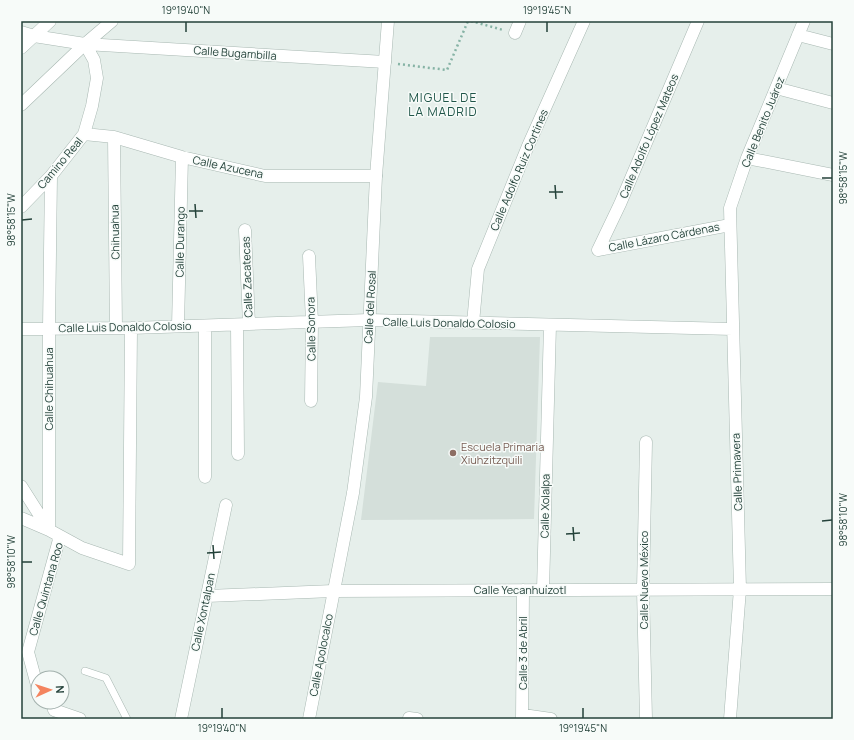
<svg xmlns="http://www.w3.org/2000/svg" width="854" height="740" viewBox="0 0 854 740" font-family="Manrope,sans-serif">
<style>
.built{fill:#d4dfda}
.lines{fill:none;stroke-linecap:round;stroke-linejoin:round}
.service-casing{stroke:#a8b8b2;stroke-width:8}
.minor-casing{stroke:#a8b8b2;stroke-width:13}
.tertiary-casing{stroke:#a8b8b2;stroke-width:13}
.path{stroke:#86b3a5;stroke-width:2.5;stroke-dasharray:2 3;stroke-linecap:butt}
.service{stroke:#fff;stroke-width:7}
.minor{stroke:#fff;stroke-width:12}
.tertiary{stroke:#fff;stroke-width:12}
.ticks{fill:none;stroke:#24423a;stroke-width:1.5}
.education-dot{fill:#8d6e63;stroke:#f7fbf9;stroke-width:1.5}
.labels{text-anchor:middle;stroke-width:3;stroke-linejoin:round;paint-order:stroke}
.street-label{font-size:11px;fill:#24423a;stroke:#f7fbf9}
.education-label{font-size:11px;fill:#785e54;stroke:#f7fbf9;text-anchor:start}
.neighbourhood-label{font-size:12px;letter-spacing:1px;fill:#1f5548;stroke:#f7fbf9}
.neatline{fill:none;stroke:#24423a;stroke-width:1.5}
.ticks-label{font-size:10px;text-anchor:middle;fill:#24423a}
</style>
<rect width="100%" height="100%" fill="#e6efeb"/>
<path class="built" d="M430 337H540L534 519 361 520 378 382 426 386Z"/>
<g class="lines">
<defs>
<path id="service" d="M85 671 106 678 127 719"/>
<path id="minor" d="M21 32 34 36 85 44 385 62
M515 33 520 21
M798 35 833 44
M776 88 833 103
M84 134 114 137 182 157 265 176H376
M114 137 116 328
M747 158 833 175
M21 207 51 176 84 134 92 106 97 78 94 60 85 44
M245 230 249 324
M598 250 620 204 698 21
M598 250 730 225
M309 256 312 322 311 401
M473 323 478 269 528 146 584 21
M237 325 238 454
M178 326 182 157
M21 329 131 328 369 320 733 329
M205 477V326
M21 486 49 530
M21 518 49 530 82 548 129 564 131 328
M49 530V328L51 176
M543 590 550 325
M207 596 333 591 833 589
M38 689 28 652 60 536
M54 710 80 719
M523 715 551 719
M409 718 417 719
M181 719 226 505
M522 719 523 590
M646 719 643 590 646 442
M730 719 740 589 730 208 747 158 804 21"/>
<path id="tertiary" d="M21 48 50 21
M21 105 85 44 112 21
M309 719 353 493 366 397 376 176 388 21"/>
</defs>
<use href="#service" class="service-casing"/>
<use href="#minor" class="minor-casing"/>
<use href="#tertiary" class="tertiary-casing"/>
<path class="path" d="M471 21 503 30
M398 64 447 70 468 21"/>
<use href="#service" class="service"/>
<use href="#minor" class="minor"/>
<use href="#tertiary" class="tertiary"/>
</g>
<path class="ticks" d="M186 22V32M547 22V32M822 178H832M555 185 556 199M549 192H563M195 204 196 218M189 211H203M22 220 32 219M822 521 832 520M573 527 574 541M566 534 580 533M213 545 214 559M207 553 221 552M22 562H32M222 708V718M583 708V718"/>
<circle class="education-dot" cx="453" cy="453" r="4"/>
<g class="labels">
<g class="street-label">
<text transform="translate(235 53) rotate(4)" y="4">Calle Bugambilla</text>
<text transform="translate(763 122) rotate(-68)" y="4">Calle Benito Juárez</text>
<text transform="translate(649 136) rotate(-67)" y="4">Calle Adolfo López Mateos</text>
<text transform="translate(60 163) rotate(-50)" y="4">Camino Real</text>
<text transform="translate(228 167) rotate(12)" y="4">Calle Azucena</text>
<text transform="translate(519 170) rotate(-67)" y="4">Calle Adolfo Ruiz Cortines</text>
<text transform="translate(115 232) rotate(-91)" y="4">Chihuahua</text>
<text transform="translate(664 237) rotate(-11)" y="4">Calle Lázaro Cárdenas</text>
<text transform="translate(180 242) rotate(-89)" y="4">Calle Durango</text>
<text transform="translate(247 277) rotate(-92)" y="4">Calle Zacatecas</text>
<text transform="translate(370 307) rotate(-87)" y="4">Calle del Rosal</text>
<text transform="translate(449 323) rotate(1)" y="4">Calle Luis Donaldo Colosio</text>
<text transform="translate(125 327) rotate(-1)" y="4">Calle Luis Donaldo Colosio</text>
<text transform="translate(311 329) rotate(-91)" y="4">Calle Sonora</text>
<text transform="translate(49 389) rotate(-90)" y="4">Calle Chihuahua</text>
<text transform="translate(737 472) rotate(-92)" y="4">Calle Primavera</text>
<text transform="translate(545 506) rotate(-89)" y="4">Calle Xolalpa</text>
<text transform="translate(644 580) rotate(-90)" y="4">Calle Nuevo México</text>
<text transform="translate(46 589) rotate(-74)" y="4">Calle Quintana Roo</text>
<text x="520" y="594">Calle Yecanhuízotl</text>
<text transform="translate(203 612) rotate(-78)" y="4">Calle Xontalpan</text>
<text transform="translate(523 653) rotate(-90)" y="4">Calle 3 de Abril</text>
<text transform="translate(321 655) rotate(-79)" y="4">Calle Apolocalco</text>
</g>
<g class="education-label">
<text x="461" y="451">Escuela Primaria<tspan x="461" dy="13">Xiuhzitzquili</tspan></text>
</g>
<g class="neighbourhood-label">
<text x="443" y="102">MIGUEL DE<tspan x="443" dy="14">LA MADRID</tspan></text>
</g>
</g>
<rect width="854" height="740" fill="none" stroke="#f7fbf9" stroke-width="44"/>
<g transform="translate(50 690) rotate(87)"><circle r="19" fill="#f7fbf9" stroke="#a3b1ad"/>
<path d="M0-3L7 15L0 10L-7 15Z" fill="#f4845f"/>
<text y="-6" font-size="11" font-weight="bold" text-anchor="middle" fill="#24423a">N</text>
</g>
<rect x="22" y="22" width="810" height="696" class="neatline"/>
<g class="ticks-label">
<text x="186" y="14">19°19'40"N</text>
<text x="547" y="14">19°19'45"N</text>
<text transform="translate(843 178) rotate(-90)" y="4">98°58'15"W</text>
<text transform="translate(11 220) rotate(-90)" y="4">98°58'15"W</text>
<text transform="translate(843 520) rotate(-90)" y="4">98°58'10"W</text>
<text transform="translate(11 562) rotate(-90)" y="4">98°58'10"W</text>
<text x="222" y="732">19°19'40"N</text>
<text x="583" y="732">19°19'45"N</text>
</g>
</svg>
